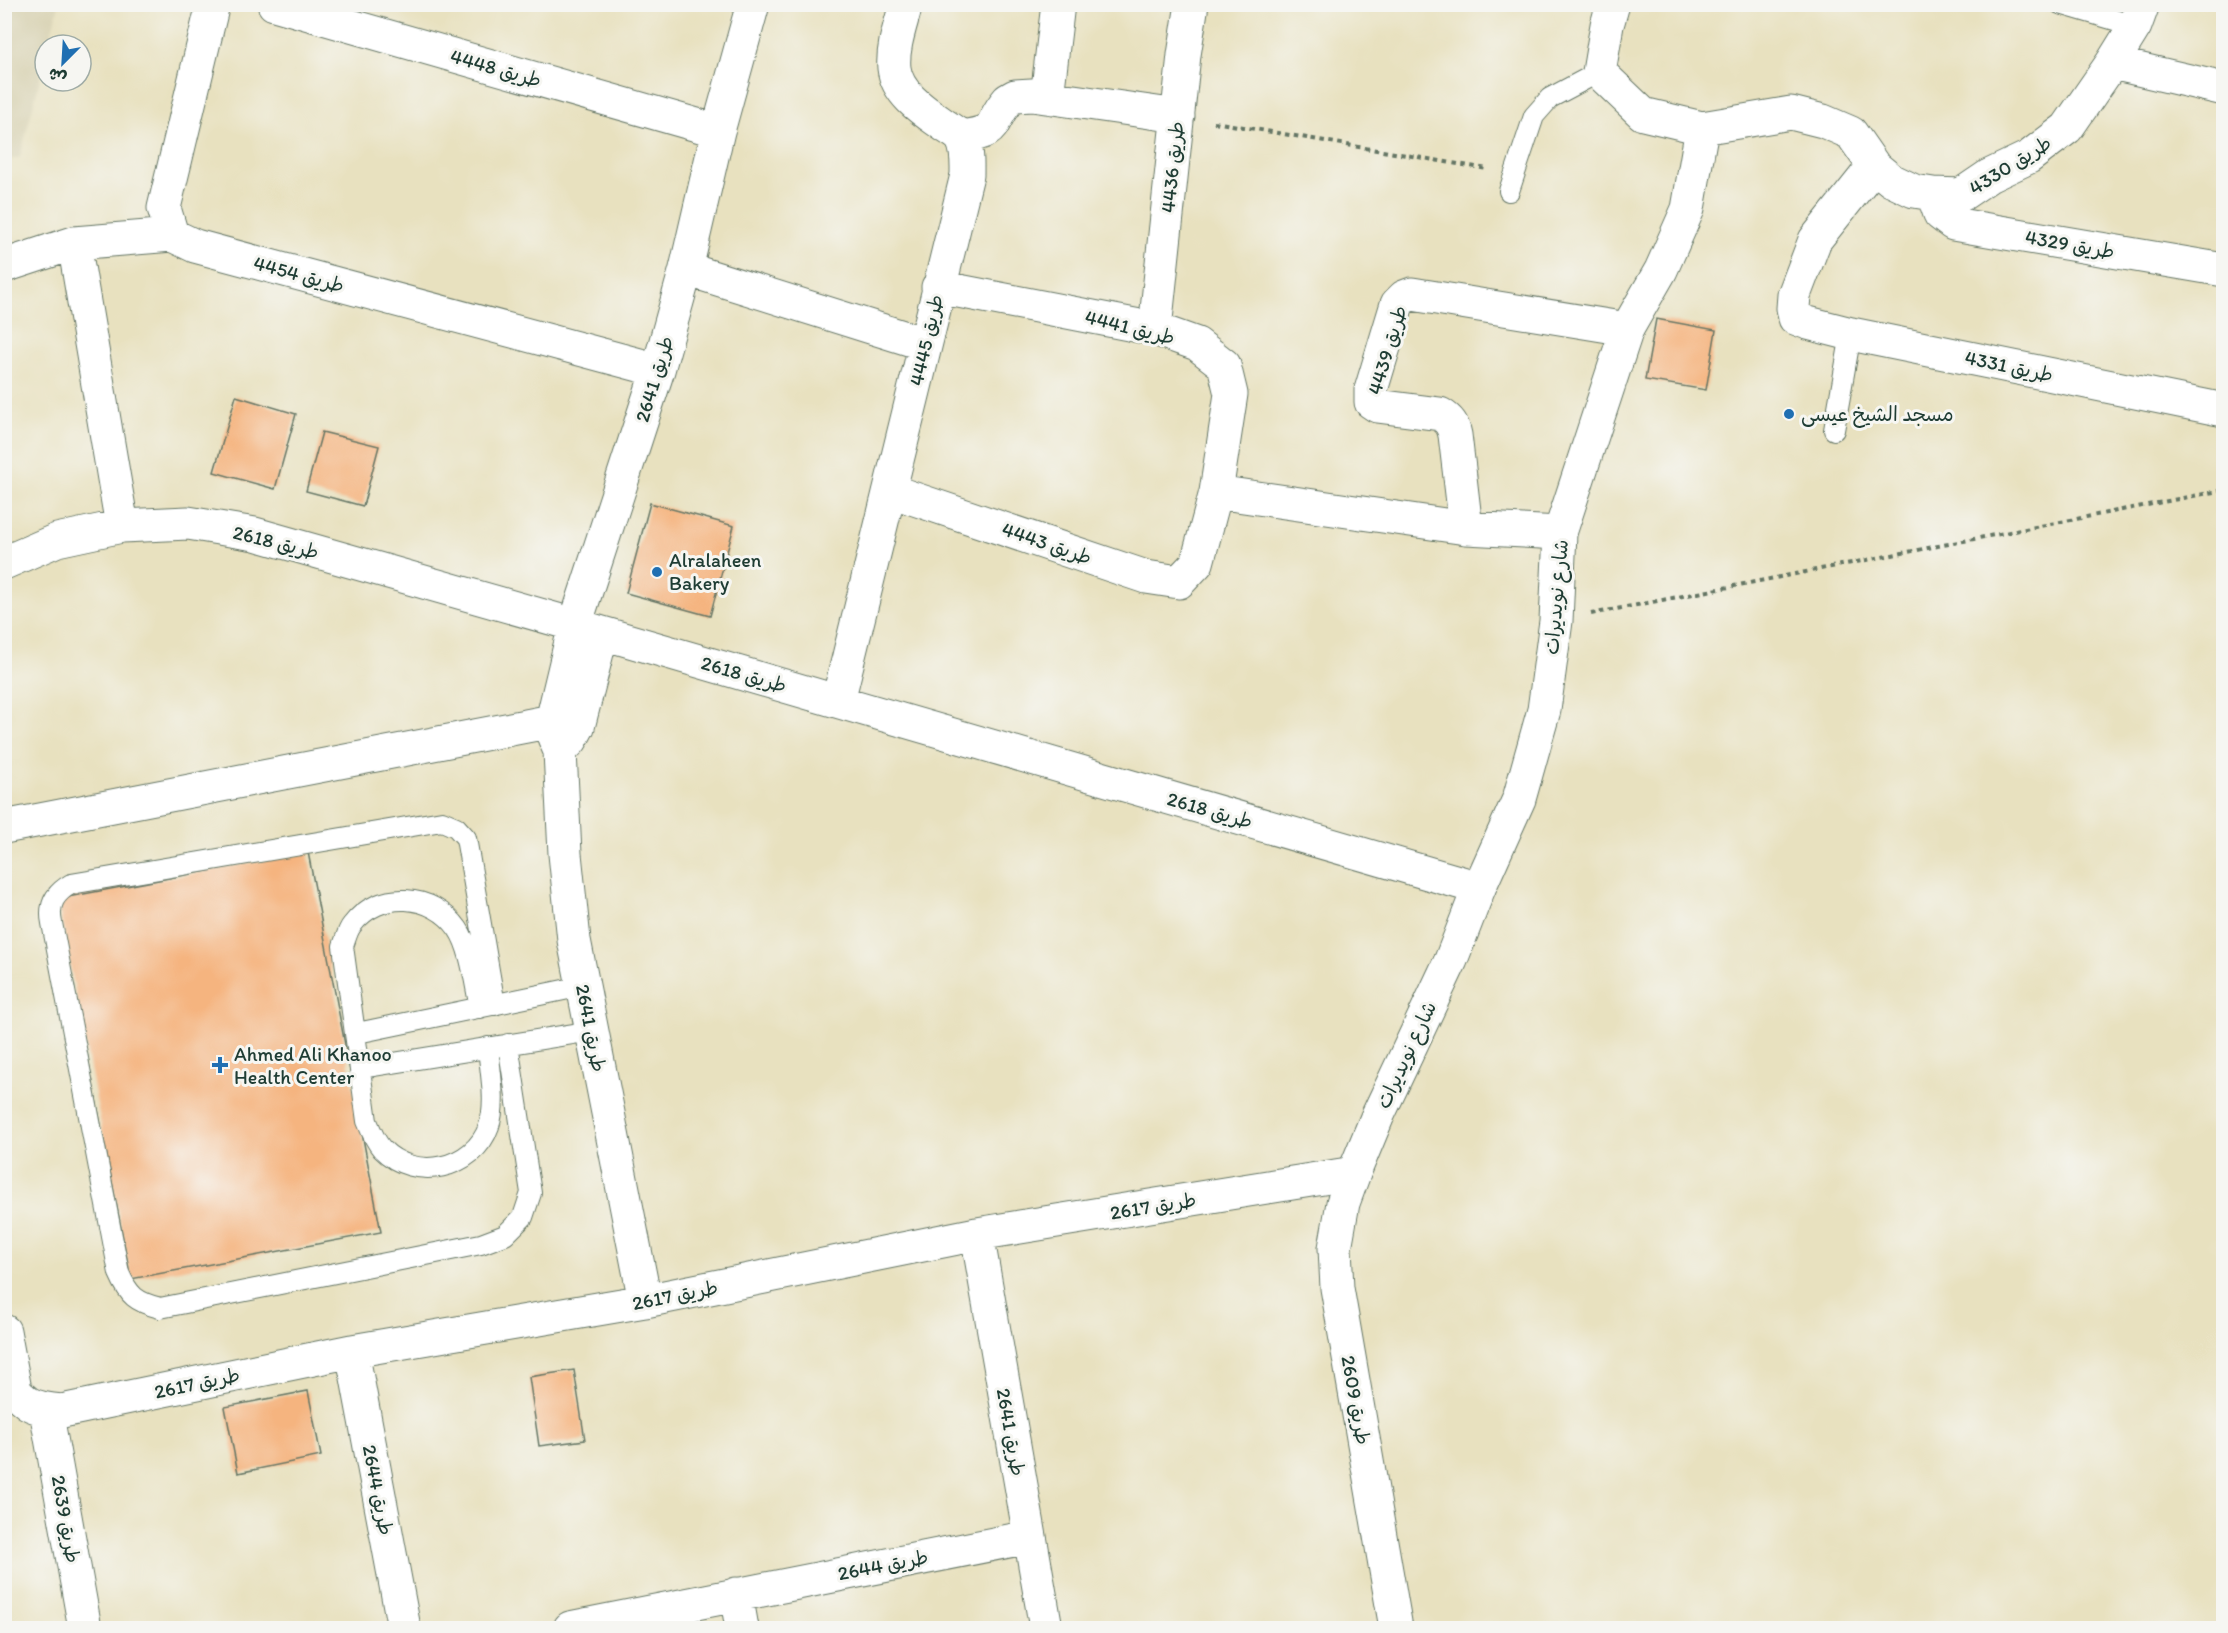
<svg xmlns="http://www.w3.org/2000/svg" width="2228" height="1633" viewBox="0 0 2228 1633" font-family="Itim,'Playpen Sans Arabic',sans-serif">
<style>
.built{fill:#d8d2b2}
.building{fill:#f5b47f}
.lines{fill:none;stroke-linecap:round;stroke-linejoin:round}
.lane-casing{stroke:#657665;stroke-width:22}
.street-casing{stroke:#657665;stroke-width:35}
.secondary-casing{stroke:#657665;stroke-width:35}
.path{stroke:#657665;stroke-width:4;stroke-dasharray:4.5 4.5;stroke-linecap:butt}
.lane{stroke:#fff;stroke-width:20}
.street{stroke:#fff;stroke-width:33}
.secondary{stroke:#fff;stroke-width:33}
.poi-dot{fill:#1f6fb2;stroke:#f6f6f2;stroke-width:2}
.labels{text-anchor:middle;stroke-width:6;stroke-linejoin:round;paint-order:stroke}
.street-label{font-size:20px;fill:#1f3d34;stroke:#f6f6f2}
.poi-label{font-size:20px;fill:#1f3d34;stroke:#f6f6f2;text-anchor:start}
</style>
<rect width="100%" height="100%" fill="#f6f6f2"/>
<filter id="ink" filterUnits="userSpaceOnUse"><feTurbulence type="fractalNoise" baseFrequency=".0167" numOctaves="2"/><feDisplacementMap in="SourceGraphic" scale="12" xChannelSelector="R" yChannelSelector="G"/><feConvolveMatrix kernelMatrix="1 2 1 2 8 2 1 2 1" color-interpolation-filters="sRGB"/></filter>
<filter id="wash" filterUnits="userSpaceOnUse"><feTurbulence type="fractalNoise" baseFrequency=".008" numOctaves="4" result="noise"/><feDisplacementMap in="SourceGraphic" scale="24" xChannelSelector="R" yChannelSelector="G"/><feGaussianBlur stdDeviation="1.35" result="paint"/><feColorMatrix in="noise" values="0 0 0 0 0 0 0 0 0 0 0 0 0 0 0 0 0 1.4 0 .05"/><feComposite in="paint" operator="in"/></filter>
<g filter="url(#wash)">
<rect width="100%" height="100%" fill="#e8e1bf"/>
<path class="built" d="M4 5H59L48 45H45V59L20 157 5 161Z"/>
<g id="blocks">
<path class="building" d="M1656 319 1716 330 1706 390 1645 380Z
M236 396 296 414 275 489 214 472Z
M322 432 379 446 363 506 306 491Z
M650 503 734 526 710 616 626 593Z
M308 852 381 1232 131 1279 57 899Z
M574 1370 585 1440 539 1446 529 1377Z
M308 1391 321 1456 238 1473 225 1407Z"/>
</g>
</g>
<g filter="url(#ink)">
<use href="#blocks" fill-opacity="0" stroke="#657665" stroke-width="1.5"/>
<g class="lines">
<defs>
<path id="lane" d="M2060 4 2135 26
M1509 191 1534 116 1550 98 1599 72
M1834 430 1851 334
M495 1005 466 838 456 827 442 821 71 884C55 893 48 904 52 923L119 1273C129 1296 136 1302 160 1308L481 1244 505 1235 523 1217 531 1193 508 1044
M480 1008C475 985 471 948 458 929 433 893 379 889 352 925 347 931 346 939 343 946L367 1121C371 1131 375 1141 382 1149 414 1182 474 1170 489 1126 497 1102 490 1072 488 1047
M362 1032 583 986
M368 1067 592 1031"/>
<path id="street" d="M213 4 164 208 172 235 195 246 658 370
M274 4 718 131
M2112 63 2224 89
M1047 97 1058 4
M1702 128 1791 113 1823 121 1851 133 1874 166 1891 180 1914 191 1933 194 1961 195 1989 176 2029 157 2067 128 2112 63 2135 26 2143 4
M961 137C1002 131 986 126 1008 100L1015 96 1032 95 1178 116
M1874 166 1815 240 1794 295 1793 308 1795 318 1808 323 1851 334 2224 410
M1933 194 1940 214 1953 224 2224 270
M74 243 122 526
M4 266 74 243 172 235
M686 269 925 344
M1155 329 1184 55 1192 4
M891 491 1146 577 1179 582 1197 563 1216 492 1231 394 1224 365 1197 344 1155 329 938 287
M1216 492 1466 528 1560 533
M1466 528 1455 435C1453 425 1450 420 1440 414L1377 406 1371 402V390L1397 304 1404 297 1412 294 1627 329
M4 563 57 540 122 526 188 523 255 534 575 625 1479 888
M838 701 967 175C967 163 968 150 962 139 958 133 949 129 944 125 924 111 897 94 894 68 892 47 901 24 906 4
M560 751 571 740 578 727 602 633
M4 827 552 721
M977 1234 1046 1628
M645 1301 574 940 565 854 560 751 554 737 552 721 575 625 658 370 686 269 718 131 753 4
M4 1331 15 1390
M352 1351 404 1628
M4 1385C14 1390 20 1397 28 1403 38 1409 50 1410 62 1411L352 1351 645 1301 977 1234 1354 1173
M46 1410 85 1628
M736 1594 742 1628
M570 1628 1029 1537"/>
<path id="secondary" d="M1396 1628 1337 1288 1335 1248 1343 1203 1354 1173 1378 1115 1451 960 1479 888 1519 799 1544 710 1556 621 1560 533 1627 329 1661 270 1688 209 1702 128 1643 114 1599 72 1607 25 1613 4"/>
</defs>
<use href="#lane" class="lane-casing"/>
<use href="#street" class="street-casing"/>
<use href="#secondary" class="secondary-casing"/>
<path class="path" d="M1214 122 1487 169
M1591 614 2224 490"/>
<use href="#lane" class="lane"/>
<use href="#street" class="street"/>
<use href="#secondary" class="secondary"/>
</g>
</g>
<g class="poi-dot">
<circle cx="1789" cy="414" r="6"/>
<circle cx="657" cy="572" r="6"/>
<path d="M217 1056h6v6h6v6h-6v6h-6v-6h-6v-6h6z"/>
</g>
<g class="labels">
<g class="street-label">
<text transform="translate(496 68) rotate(16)" y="7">طريق 4448</text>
<text transform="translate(2010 165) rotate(-32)" y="7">طريق 4330</text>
<text transform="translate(1172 167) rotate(-84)" y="7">طريق 4436</text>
<text transform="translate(2070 244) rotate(10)" y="7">طريق 4329</text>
<text transform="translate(299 274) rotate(15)" y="7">طريق 4454</text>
<text transform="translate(1130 327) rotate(14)" y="7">طريق 4441</text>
<text transform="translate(926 340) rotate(-77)" y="7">طريق 4445</text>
<text transform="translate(1387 350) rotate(-73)" y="7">طريق 4439</text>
<text transform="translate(2009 366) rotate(12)" y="7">طريق 4331</text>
<text transform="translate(654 379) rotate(-73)" y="7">طريق 2641</text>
<text transform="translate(276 542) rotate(14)" y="7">طريق 2618</text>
<text transform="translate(1047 543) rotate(19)" y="7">طريق 4443</text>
<text transform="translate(1556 597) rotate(-85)" y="7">شارع نويديرات</text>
<text transform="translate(744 674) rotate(16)" y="7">طريق 2618</text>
<text transform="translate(1210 810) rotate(16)" y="7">طريق 2618</text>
<text transform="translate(591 1028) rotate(79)" y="7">طريق 2641</text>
<text transform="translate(1406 1055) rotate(-65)" y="7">شارع نويديرات</text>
<text transform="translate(1153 1206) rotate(-9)" y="7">طريق 2617</text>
<text transform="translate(675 1295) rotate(-11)" y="7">طريق 2617</text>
<text transform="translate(197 1383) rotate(-12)" y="7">طريق 2617</text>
<text transform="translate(1356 1400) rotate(80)" y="7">طريق 2609</text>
<text transform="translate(1011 1432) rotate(80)" y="7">طريق 2641</text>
<text transform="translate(378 1490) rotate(79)" y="7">طريق 2644</text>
<text transform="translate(66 1519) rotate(80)" y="7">طريق 2639</text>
<text transform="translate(883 1565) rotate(-11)" y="7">طريق 2644</text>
</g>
<g class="poi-label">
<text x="1801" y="421">مسجد الشيخ عيسى</text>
<text x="669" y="567">Alralaheen<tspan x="669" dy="23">Bakery</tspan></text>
<text x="234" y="1061">Ahmed Ali Khanoo<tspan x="234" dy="23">Health Center</tspan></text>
</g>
</g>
<rect width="2228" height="1633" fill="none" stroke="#f6f6f2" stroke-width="24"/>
<g transform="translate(63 63) rotate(204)"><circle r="28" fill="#f6f6f2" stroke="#a0aca6" stroke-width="1.5"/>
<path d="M0-4.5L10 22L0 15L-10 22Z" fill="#1f6fb2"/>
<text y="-9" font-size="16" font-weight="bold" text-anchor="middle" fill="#1f3d34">ش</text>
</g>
</svg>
